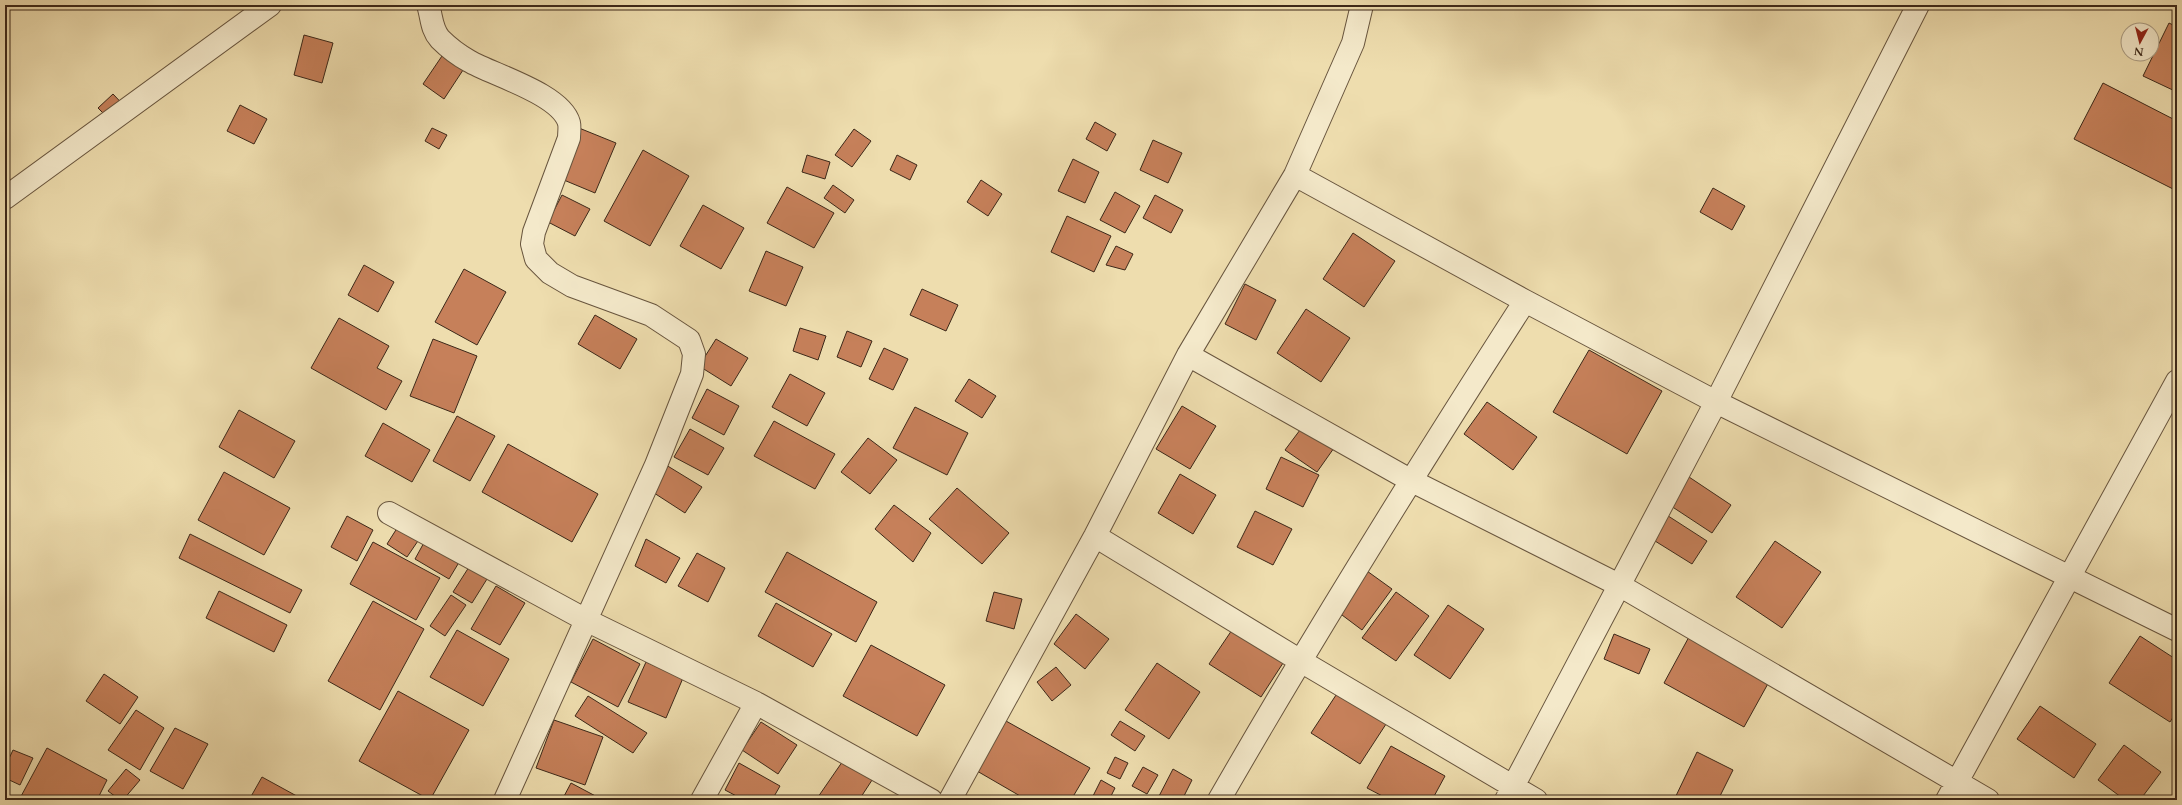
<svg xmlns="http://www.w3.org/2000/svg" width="2182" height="805" viewBox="0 0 2182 805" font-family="Cardo,serif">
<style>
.building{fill:#c6805a;stroke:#3c2819}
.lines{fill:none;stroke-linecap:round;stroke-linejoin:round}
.minor-casing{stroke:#68553e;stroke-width:24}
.minor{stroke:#f4e9ca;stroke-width:22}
</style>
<rect width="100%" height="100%" fill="#eeddae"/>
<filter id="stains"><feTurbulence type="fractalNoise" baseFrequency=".005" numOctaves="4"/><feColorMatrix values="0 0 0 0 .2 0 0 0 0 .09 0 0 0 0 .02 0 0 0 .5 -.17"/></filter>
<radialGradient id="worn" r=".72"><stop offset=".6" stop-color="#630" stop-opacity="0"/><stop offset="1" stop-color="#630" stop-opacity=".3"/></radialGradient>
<path class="building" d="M2169 23 2177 27V92L2143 76Z
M304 35 333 43 322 83 294 75Z
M444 53 465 67 444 99 423 84Z
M2103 83 2177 121V191L2074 139Z
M113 94 132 114 118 128 98 108Z
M240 105 267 119 254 144 227 131Z
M1095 122 1116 134 1107 151 1086 139Z
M432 128 447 135 439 149 425 141Z
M579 128 616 143 595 193 559 178Z
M854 129 871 141 852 167 835 155Z
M1153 140 1182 153 1168 183 1140 170Z
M643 150 689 176 650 246 604 221Z
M807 155 830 162 825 179 802 172Z
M897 155 917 165 910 180 890 170Z
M1073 159 1099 172 1085 203 1058 191Z
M981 180 1002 194 988 216 967 202Z
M833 185 854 200 845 213 824 198Z
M787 187 834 213 814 248 767 223Z
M1713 188 1745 206 1732 230 1700 212Z
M1115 192 1140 206 1125 233 1100 220Z
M562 195 590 209 575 236 548 222Z
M1155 195 1183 210 1171 233 1143 218Z
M703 205 744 228 721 269 680 246Z
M1067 216 1111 236 1094 272 1051 252Z
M1353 233 1395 261 1364 307 1323 279Z
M1116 246 1133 254 1125 270 1106 265Z
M766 251 803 267 786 306 749 291Z
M364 265 394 282 378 312 348 295Z
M464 269 506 292 477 345 435 322Z
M1245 284 1276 300 1256 340 1225 324Z
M922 289 958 305 946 331 910 315Z
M1306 309 1350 338 1321 382 1277 353Z
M595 315 637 339 620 369 578 344Z
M339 318 389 346 377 368 402 381 386 410 311 368Z
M800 328 826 336 818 360 793 351Z
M847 331 872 341 861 367 837 357Z
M433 339 477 356 454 413 410 396Z
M716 339 748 358 731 386 699 366Z
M884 348 908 359 893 390 869 379Z
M1589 350 1662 391 1627 454 1553 412Z
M790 374 825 393 807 426 772 407Z
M969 379 996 396 982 418 955 401Z
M707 389 739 406 724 435 692 418Z
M1487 402 1537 437 1513 470 1464 434Z
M1182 406 1216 426 1190 469 1156 449Z
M915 407 968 433 947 475 893 448Z
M239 410 295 441 274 478 219 447Z
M457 416 495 436 470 481 433 461Z
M774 421 835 454 815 489 754 456Z
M383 423 430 450 412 482 365 456Z
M1303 426 1334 448 1317 472 1285 450Z
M690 429 724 448 708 475 674 457Z
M868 438 897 460 870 494 841 472Z
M508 444 598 494 572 542 482 492Z
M1281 457 1319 475 1303 507 1266 489Z
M666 465 702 487 685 513 651 491Z
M224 472 290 508 264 555 198 520Z
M1180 474 1216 495 1193 534 1158 513Z
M1686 475 1731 505 1712 533 1668 504Z
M957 488 1009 533 982 564 929 519Z
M894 505 931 533 913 562 875 529Z
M1255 511 1292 529 1273 565 1237 547Z
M1662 512 1707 541 1692 564 1647 536Z
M347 516 373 530 357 561 331 547Z
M401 522 422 535 407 557 387 544Z
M190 534 302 590 290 613 179 558Z
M426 539 461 559 449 579 415 559Z
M646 539 680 558 666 583 635 566Z
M1775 541 1821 572 1782 628 1736 597Z
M373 542 440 578 416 620 350 584Z
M787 552 877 602 856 642 765 592Z
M697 553 725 568 708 602 678 586Z
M469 567 487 579 472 603 453 592Z
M1367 571 1392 589 1362 630 1338 612Z
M496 586 525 603 500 645 471 629Z
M219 591 287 625 274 652 206 618Z
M994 592 1022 599 1014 629 986 621Z
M1396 592 1429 616 1396 661 1362 638Z
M451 595 466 605 445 636 430 626Z
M373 601 424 629 380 710 328 681Z
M776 603 832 634 813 667 758 636Z
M1448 605 1484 629 1450 679 1414 655Z
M1076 614 1109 639 1085 669 1054 644Z
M1234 627 1285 660 1261 697 1209 664Z
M457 630 509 659 483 706 430 677Z
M1614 634 1650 649 1639 674 1604 659Z
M1690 635 1770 680 1744 727 1664 683Z
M2140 636 2177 660V711L2170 722 2109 683Z
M593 639 640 664 618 707 571 682Z
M871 645 945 685 917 736 843 696Z
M646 662 683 678 666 718 628 702Z
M1157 663 1200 692 1169 739 1125 710Z
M1056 667 1071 685 1052 701 1037 682Z
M104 674 138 697 120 724 86 701Z
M1340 689 1388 721 1360 764 1311 733Z
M398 691 469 730 430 800 359 761Z
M588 696 647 733 633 753 575 716Z
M2040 706 2096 744 2074 778 2017 739Z
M136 710 164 728 140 770 108 750Z
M554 720 603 737 585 785 536 768Z
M1006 721 1090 768 1071 800H1027L977 771Z
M1120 721 1145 736 1135 751 1111 735Z
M761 722 797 745 778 774 742 750Z
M175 728 208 744 183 789 150 771Z
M2124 745 2161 772 2140 800H2125L2098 780Z
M1391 746 1445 776 1432 800H1390L1367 788Z
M47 748 107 780 97 800H19Z
M13 750 33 758 20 785 5 778V767Z
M1697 752 1733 770 1718 800H1674Z
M847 755 876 774 859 800H823L818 797Z
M1115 757 1128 763 1120 779 1107 773Z
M739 763 780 786 772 800H744L725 790Z
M1143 767 1158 775 1147 794 1132 786Z
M126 769 140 780 123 800H120L108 791Z
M1173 769 1192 780 1182 800H1157Z
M262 777 304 800H249Z
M1101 780 1115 788 1109 800H1091Z
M571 783 603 800H562Z"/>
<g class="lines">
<defs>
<path id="minor" d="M428 5C432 17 431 29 440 39 448 47 460 56 469 61 493 75 561 94 569 123 570 127 569 134 569 138L534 232 532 244 536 259 550 273 572 286 651 315 689 340 694 354 692 374 656 465 505 800
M1295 175 1525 301 1716 402 2177 630
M5 198 270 5
M1188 355 1410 480 1619 585 1988 800
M389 513 586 620 756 703 931 800
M1095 536 1299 660 1536 800
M702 800 756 703
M950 800 1095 536 1188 355 1295 175 1353 43 1362 5
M1219 800C1316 631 1419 466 1525 301
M1506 800 1716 402 1918 5
M1947 800 2177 381"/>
</defs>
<use href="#minor" class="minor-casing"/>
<use href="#minor" class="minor"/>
</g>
<rect width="2182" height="805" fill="none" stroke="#eeddae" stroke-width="20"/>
<rect x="6" y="6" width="2170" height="793" fill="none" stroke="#3c2819" stroke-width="2"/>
<rect x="10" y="10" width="2162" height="785" fill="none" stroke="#3c2819"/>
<g transform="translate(2140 42) rotate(187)"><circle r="19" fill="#f4e9ca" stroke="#aa9c83"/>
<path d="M0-3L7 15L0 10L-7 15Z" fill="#8f2418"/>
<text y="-6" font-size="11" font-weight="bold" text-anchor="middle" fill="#3c2819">N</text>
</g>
<rect width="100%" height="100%" filter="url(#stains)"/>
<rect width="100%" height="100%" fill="url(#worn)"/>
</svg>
